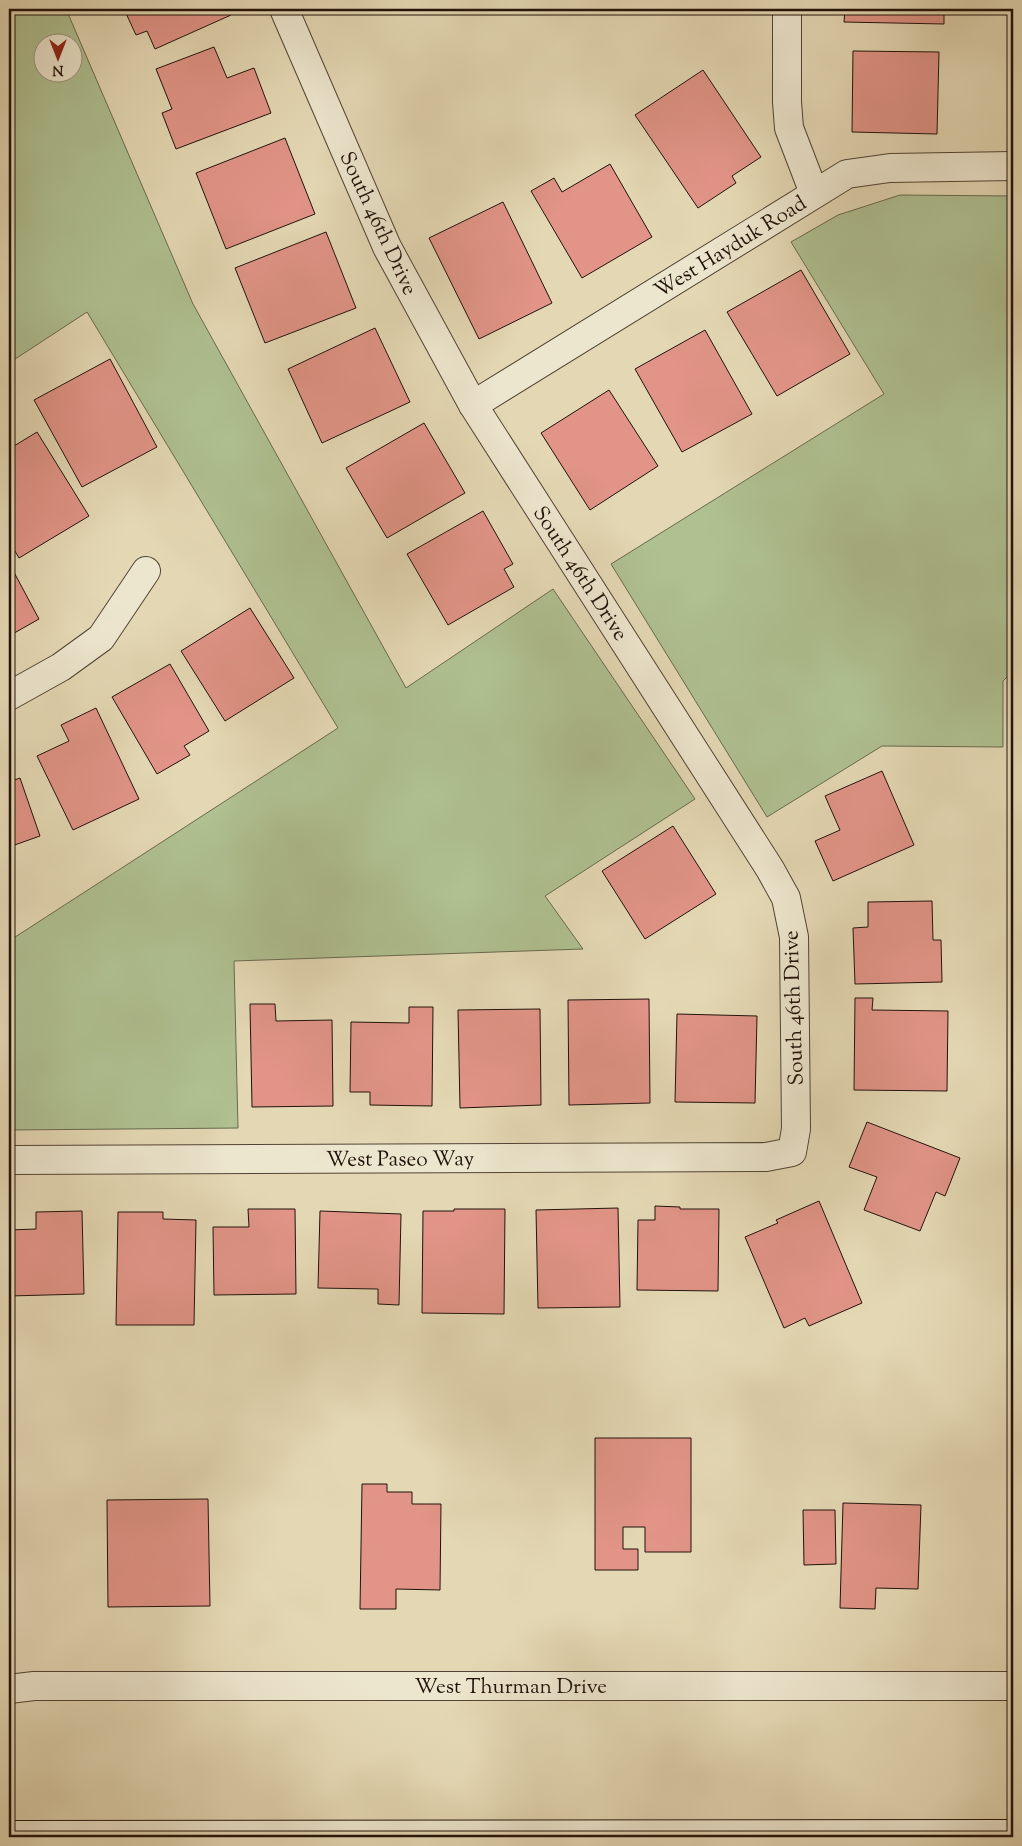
<svg xmlns="http://www.w3.org/2000/svg" width="1022" height="1846" viewBox="0 0 1022 1846" font-family="'Sorts Mill Goudy',serif">
<style>
.green{fill:#afc091;stroke:#68694e;fill-rule:evenodd}
.building{fill:#e19487;stroke:#21120a}
.lines{fill:none;stroke-linecap:round;stroke-linejoin:round}
.street-casing{stroke:#524434;stroke-width:30}
.secondary-casing{stroke:#21120a;stroke-width:30}
.street{stroke:#ede6ce;stroke-width:28}
.secondary{stroke:#ede6ce;stroke-width:28}
.labels{text-anchor:middle;stroke-width:4;stroke-linejoin:round;paint-order:stroke}
.street-label{font-size:21px;fill:#21120a;stroke:#ede6ce}
</style>
<rect width="100%" height="100%" fill="#e4d8b4"/>
<filter id="stains"><feTurbulence type="fractalNoise" baseFrequency=".004" numOctaves="4"/><feColorMatrix values="0 0 0 0 .2 0 0 0 0 .09 0 0 0 0 .02 0 0 0 .5 -.17"/></filter>
<radialGradient id="worn" r=".72"><stop offset=".6" stop-color="#630" stop-opacity="0"/><stop offset="1" stop-color="#630" stop-opacity=".3"/></radialGradient>
<path class="green" d="M9 9H66L193 304 406 688 553 589 695 799 545 896 583 949 234 961 238 1128 9 1130V941L338 728 87 312 9 363ZM42 42H72V72H42Z
M900 195 1013 196V671L1003 681V747L882 746 767 817 611 564 884 394 791 242 838 215Z"/>
<path class="building" d="M124 9H228L231 15 155 49 147 31 136 35Z
M845 9H944V24L844 22Z
M214 47 227 78 254 68 271 113 176 149 162 113 172 109 156 69Z
M853 51 939 52 937 134 852 132Z
M703 70 761 157 732 176 736 183 698 208 635 115Z
M285 138 315 214 226 249 196 173Z
M610 164 652 237 582 278 531 191 554 178 562 192Z
M503 202 552 303 479 339 429 238Z
M326 232 356 308 265 343 235 268Z
M801 270 850 354 777 396 727 312Z
M375 328 410 402 322 443 288 369Z
M705 330 752 414 682 452 635 369Z
M110 359 157 447 82 487 34 400Z
M609 390 658 466 590 510 541 433Z
M424 423 465 493 387 538 346 468Z
M37 432 89 516 19 558 9 541V449Z
M483 511 513 564 504 569 514 587 448 625 407 554Z
M9 563 39 619 9 636Z
M250 608 294 678 225 721 181 651Z
M170 664 209 731 184 746 190 755 157 774 112 697Z
M96 708 139 799 73 830 37 756 69 741 61 725Z
M882 771 914 845 833 881 815 841 840 830 825 796Z
M20 778 40 836 9 847V782Z
M673 826 716 894 645 939 602 871Z
M932 901 933 940H941L942 982 855 984 853 928 868 927V902Z
M855 998H873L872 1010 948 1011 947 1091 854 1090Z
M649 999 650 1103 569 1105 568 1000Z
M250 1004H275L276 1021 332 1020 333 1106 252 1107Z
M409 1007H433L432 1106 370 1105V1092H350L351 1022 409 1023Z
M540 1009 541 1105 460 1108 458 1010Z
M677 1014 757 1016 755 1103 675 1102Z
M867 1122 960 1158 945 1196 936 1192 920 1231 864 1210 877 1177 849 1167Z
M819 1201 862 1303 809 1326 805 1318 784 1328 745 1237 778 1223 776 1220Z
M655 1206 680 1207V1209H719L718 1291 637 1290 638 1220H655Z
M618 1208 620 1307 538 1308 536 1210Z
M248 1209H295L296 1294 214 1295 213 1227H249Z
M454 1209H505L504 1314 422 1313 423 1211H454Z
M82 1211 84 1294 9 1296V1230L36 1229V1212Z
M320 1211 401 1214 399 1305 378 1304V1289L318 1288Z
M118 1212H163V1219L196 1220 194 1325H116Z
M595 1438H691V1552H645V1527H623V1549H638V1570H595Z
M362 1484H387V1492H412V1504H441L440 1590 396 1589V1609H360Z
M208 1499 210 1606 108 1607 107 1500Z
M843 1503 921 1505 918 1589 876 1588 875 1609 840 1608Z
M803 1510H835L836 1564 804 1565Z"/>
<g class="lines">
<defs>
<g id="street">
<path d="M787 9V102L789 128 814 193"/>
<path id="s1" d="M473 405 847 174 890 168 1013 166"/>
<path d="M9 696 61 667 101 638 146 571"/>
<path id="s2" d="M9 1160 766 1157 792 1152 796 1129 794 937 786 898 770 869 473 405 387 247 284 9"/>
<path id="s3" d="M9 1689 34 1686H1013"/>
</g>
<path id="secondary" d="M9 1835 1013 1834"/>
</defs>
<use href="#street" class="street-casing"/>
<use href="#secondary" class="secondary-casing"/>
<use href="#street" class="street"/>
<use href="#secondary" class="secondary"/>
</g>
<g class="labels">
<g class="street-label">
<text transform="translate(379 223) rotate(65)" y="7">South 46th Drive</text>
<text dy="7" stroke="none"><textPath href="#s1" startOffset="302">West Hayduk Road</textPath></text>
<text transform="translate(581 573) rotate(57)" y="7">South 46th Drive</text>
<text transform="translate(793 1008) rotate(-92)" y="7">South 46th Drive</text>
<text dy="7" stroke="none"><textPath href="#s2" startOffset="391">West Paseo Way</textPath></text>
<text dy="7" stroke="none"><textPath href="#s3" startOffset="502">West Thurman Drive</textPath></text>
</g>
</g>
<rect width="1022" height="1846" fill="none" stroke="#e4d8b4" stroke-width="30"/>
<rect x="10" y="10" width="1002" height="1826" fill="none" stroke="#21120a" stroke-width="2.5"/>
<rect x="15" y="15" width="992" height="1816" fill="none" stroke="#21120a"/>
<g transform="translate(58 58) rotate(180)"><circle r="24" fill="#ede6ce" stroke="#9b9180"/>
<path d="M0-4L9 19L0 12L-9 19Z" fill="#8f2418"/>
<text y="-8" font-size="14" font-weight="bold" text-anchor="middle" fill="#21120a">N</text>
</g>
<rect width="100%" height="100%" filter="url(#stains)"/>
<rect width="100%" height="100%" fill="url(#worn)"/>
</svg>
